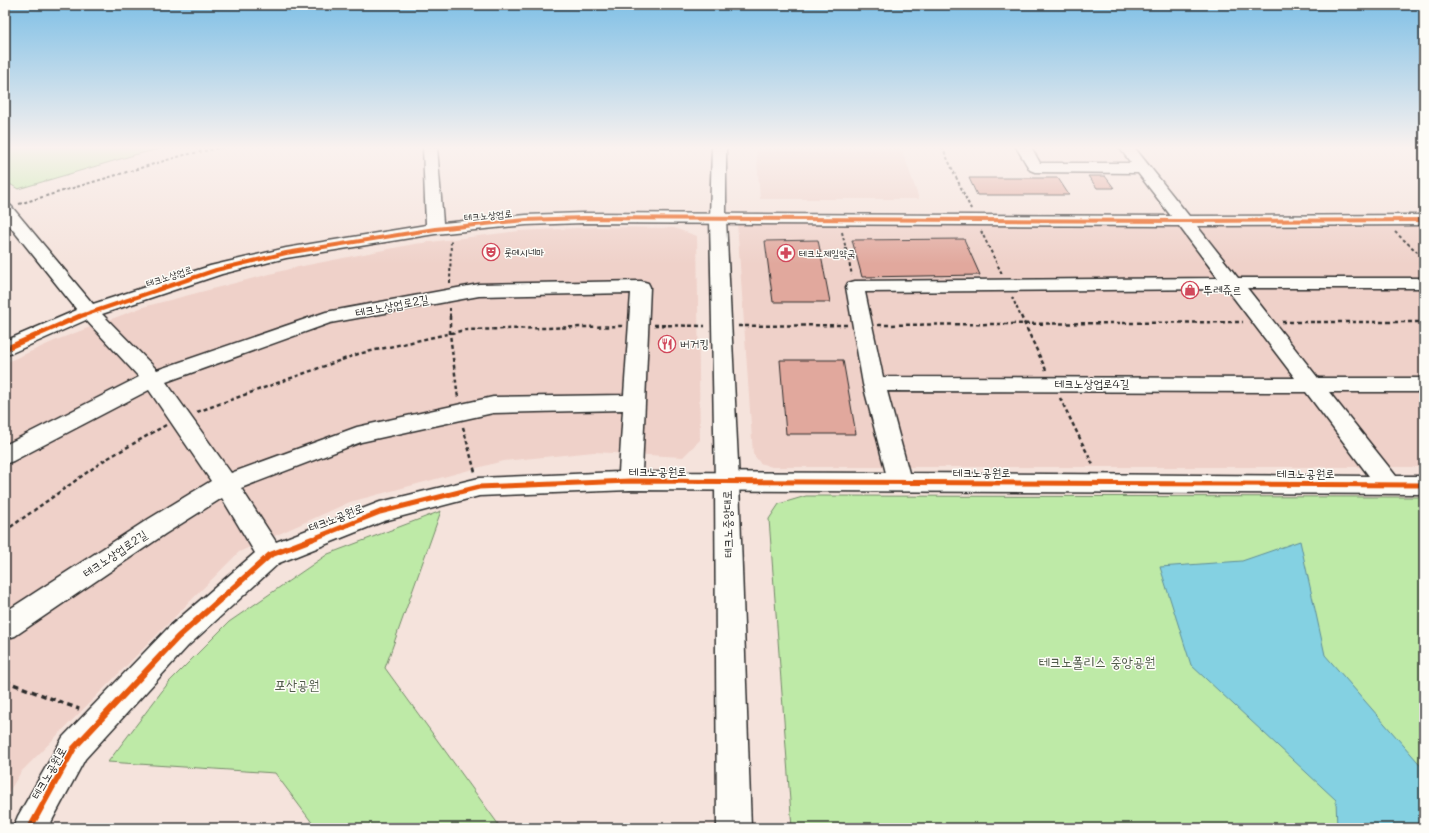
<svg xmlns="http://www.w3.org/2000/svg" width="1429" height="833" viewBox="0 0 1429 833" font-family="Mali,'Poor Story',sans-serif">
<style>
.built{fill:#efd1c9}
.green{fill:#beeaa7;stroke:#748a69}
.water{fill:#84d1e2;stroke:#608f99}
.building{fill:#e1a89d;stroke:#2b2b2b}
.lines{fill:none;stroke-linecap:round;stroke-linejoin:round}
.minor-casing{stroke:#2b2b2b;stroke-width:3}
.major-casing{stroke:#2b2b2b;stroke-width:3}
.path-far2{stroke:#2b2b2b;stroke-width:2;stroke-dasharray:3 2.5;stroke-linecap:butt}
.path-far1{stroke:#2b2b2b;stroke-width:2.5;stroke-dasharray:4 3;stroke-linecap:butt}
.path{stroke:#2b2b2b;stroke-width:3.5;stroke-dasharray:5.5 4;stroke-linecap:butt}
.minor{fill:#fdfcf7;fill-rule:evenodd}
.major{fill:#fdfcf7;fill-rule:evenodd}
.cycleway-far2-casing{stroke:#fdfcf7;stroke-width:6}
.cycleway-far1-casing{stroke:#fdfcf7;stroke-width:8}
.cycleway-casing{stroke:#fdfcf7;stroke-width:9}
.cycleway-far2{stroke:#e8590c;stroke-width:4}
.cycleway-far1{stroke:#e8590c;stroke-width:5}
.cycleway{stroke:#e8590c;stroke-width:6}
.labels{text-anchor:middle;stroke-width:3;stroke-linejoin:round;paint-order:stroke}
.far-street-label{font-size:10px;fill:#2b2b2b;stroke:#fdfcf7}
.far-poi-label{font-size:10px;fill:#2b2b2b;stroke:#fdfcf7;text-anchor:start}
.poi-label{font-size:12px;fill:#2b2b2b;stroke:#fdfcf7;text-anchor:start}
.street-label{font-size:12px;fill:#2b2b2b;stroke:#fdfcf7}
.near-park-label{font-size:14px;fill:#505b4a;stroke:#fdfcf7}
</style>
<rect width="100%" height="100%" fill="#f5e3dc"/>
<filter id="ink" filterUnits="userSpaceOnUse"><feTurbulence type="fractalNoise" baseFrequency=".025" numOctaves="2"/><feDisplacementMap in="SourceGraphic" scale="8" xChannelSelector="R" yChannelSelector="G"/><feConvolveMatrix kernelMatrix="1 2 1 2 8 2 1 2 1" color-interpolation-filters="sRGB"/></filter>
<g filter="url(#ink)">
<path class="built" d="M756 147H901L919 199H760Z
M737 222 1099 226 1424 227V467H772L760 463 753 454Z
M598 227 674 228 697 236 700 440 683 457 594 452 503 461 350 502 239 552 21 772 5 798V363L59 339 143 307 293 268 414 244 519 231Z"/>
<path class="green" d="M5 147H168L134 155 18 189 5 181Z
M806 496 1424 497V828H792L769 519 779 504Z
M441 511 385 668 501 828H316L275 773 108 762 169 682 229 622 328 554Z"/>
<path class="water" d="M1300 541 1325 655 1424 769V828H1337L1336 800 1191 665 1160 567 1242 561Z"/>
<path class="building" d="M1088 176H1105L1114 188H1097Z
M969 178H1058L1069 195H977Z
M964 239 980 275 862 277 852 240Z
M818 240 830 302H773L765 241Z
M780 360H843L856 434H786Z"/>
<g class="lines">
<defs>
<path id="minor" d="M423 147H437L443 223 526 215 583 213 1171 216 1138 173 1035 172 1030 170 1016 147H1031L1040 163H1131L1119 147H1134L1189 216 1424 215V225L1197 226 1238 278H1424V288H1247L1318 378H1424V392H1329L1396 476H1424V494L630 490 479 496 384 521 279 563 188 646 85 759 48 828H13L18 816 63 737 168 628 255 553 222 498 165 534 15 636 5 639V612L147 520 211 481 149 390 13 461 5 464V445L139 377 86 320 5 356V341L77 310 5 220V204L11 206 93 304 210 266 286 248 426 225ZM583 223 1179 226 1218 278 855 281 848 283 846 287 863 384 886 473 642 472 650 287 648 283 641 281 479 284 326 312 157 370 102 314 222 274 286 258 435 234 526 225ZM1227 289 1295 378 883 377 865 292ZM631 293 624 395 493 397 357 427 231 473 166 382 330 323 479 296ZM887 391 1306 392 1369 476 909 473ZM623 410 619 472 479 478 380 502 276 542 241 488 361 442 493 413Z"/>
<path id="major" d="M712 147H726V219L739 482 751 828H717L715 482 710 219Z"/>
</defs>
<use href="#minor" class="minor-casing"/>
<use href="#major" class="major-casing"/>
<path class="path-far2" d="M942 147 971 209
M19 204 184 155 224 147
M981 231 1002 274
M842 232 852 275
M1395 232 1424 258
M450 283 451 240
M1012 297 1021 317
M450 308V317"/>
<path class="path-far1" d="M450 316V334L458 398
M1021 316 1046 370
M1282 322H1424
M654 325 705 326
M878 325 1243 322
M738 326 847 325
M1060 398 1094 467
M197 412 358 354 465 330 623 326
M463 427 475 472
M5 531 103 461 166 425"/>
<path class="path" d="M5 681 79 709"/>
<use href="#minor" class="minor"/>
<use href="#major" class="major"/>
<defs>
<path id="cycleway-far2" d="M78 317 216 270 286 253 435 229 526 220 583 218 1183 221 1424 220"/>
<path id="cycleway-far1" d="M5 349 80 316
M310 540 380 512 479 487 630 481 1424 485"/>
<path id="cycleway" d="M30 828 74 748 178 637 270 555 312 539"/>
</defs>
<use href="#cycleway-far2" class="cycleway-far2-casing"/>
<use href="#cycleway-far1" class="cycleway-far1-casing"/>
<use href="#cycleway" class="cycleway-casing"/>
<use href="#cycleway-far2" class="cycleway-far2"/>
<use href="#cycleway-far1" class="cycleway-far1"/>
<use href="#cycleway" class="cycleway"/>
</g>
</g>
<linearGradient id="sky" x2="0" y2="1"><stop stop-color="#80c0e6"/><stop offset="0.56" stop-color="#faf2ef"/><stop offset="1" stop-color="#faf2ef" stop-opacity="0"/></linearGradient>
<rect width="1429" height="264" fill="url(#sky)"/>
<defs>
<symbol id="theatre-ring" viewBox="-11 -11 22 22"><circle r="9.5" fill="#fdfcf7" stroke="#d1495b" stroke-width="1.5"/><path d="M-5-5.5Q0-4 5-5.5V0Q5 5 0 6Q-5 5-5 0ZM-3.3-2.5H-1v1.5H-3.3ZM1-2.5H3.3v1.5H1ZM-2.8 1Q0 5.5 2.8 1Z" fill="#d1495b"/></symbol>
<symbol id="pharmacy-ring" viewBox="-11 -11 22 22"><circle r="9.5" fill="#fdfcf7" stroke="#d1495b" stroke-width="1.5"/><path d="M-2-6h4v4h4v4h-4v4h-4v-4h-4v-4h4Z" fill="#d1495b"/></symbol>
<symbol id="shop-ring" viewBox="-11 -11 22 22"><circle r="9.5" fill="#fdfcf7" stroke="#d1495b" stroke-width="1.5"/><path d="M-5-2.5h2.3a2.7 3.5 0 0 1 5.4 0H5L5.5 6h-11ZM-1.5-2.5h3a1.5 2.3 0 0 0-3 0Z" fill="#d1495b"/></symbol>
<symbol id="restaurant-ring" viewBox="-11 -11 22 22"><circle r="9.5" fill="#fdfcf7" stroke="#d1495b" stroke-width="1.5"/><path d="M-5-6h1v4h1v-4h1v4h1v-4h1v5L-1.5 .5V6h-2V.5L-5-1ZM5-6V6H3V1.5H1.5Q1.5-4 5-6Z" fill="#d1495b"/></symbol>
</defs>
<g fill-rule="evenodd">
<use href="#theatre-ring" x="481" y="242" width="20" height="20"/>
<use href="#pharmacy-ring" x="776" y="243" width="20" height="20"/>
<use href="#shop-ring" x="1180" y="280" width="20" height="20"/>
<use href="#restaurant-ring" x="657" y="334" width="20" height="20"/>
</g>
<g class="labels">
<g class="far-street-label">
<text transform="translate(488 215) rotate(-5)" y="4">테크노상업로</text>
<text transform="translate(169 276) rotate(-18)" y="4">테크노상업로</text>
</g>
<g class="far-poi-label">
<text x="504" y="256">롯데시네마</text>
<text x="799" y="257">테크노제일약국</text>
</g>
<g class="poi-label">
<text x="1203" y="294">뚜레쥬르</text>
<text x="680" y="348">버거킹</text>
</g>
<g class="street-label">
<text transform="translate(392 306) rotate(-11)" y="4">테크노상업로2길</text>
<text x="1092" y="388">테크노상업로4길</text>
<text x="658" y="476">테크노공원로</text>
<text x="982" y="477">테크노공원로</text>
<text x="1306" y="478">테크노공원로</text>
<text transform="translate(336 518) rotate(-21)" y="4">테크노공원로</text>
<text transform="translate(728 524) rotate(-91)" y="4">테크노중앙대로</text>
<text transform="translate(115 554) rotate(-34)" y="4">테크노상업로2길</text>
<text transform="translate(49 773) rotate(-60)" y="4">테크노공원로</text>
</g>
<g class="near-park-label">
<text x="1097" y="667">테크노폴리스 중앙공원</text>
<text x="297" y="690">포산공원</text>
</g>
</g>
<rect width="1429" height="833" fill="none" stroke="#fdfcf7" stroke-width="20"/>
<rect x="10" y="10" width="1409" height="813" fill="none" stroke="#2b2b2b" stroke-width="1.5" filter="url(#ink)"/>
</svg>
